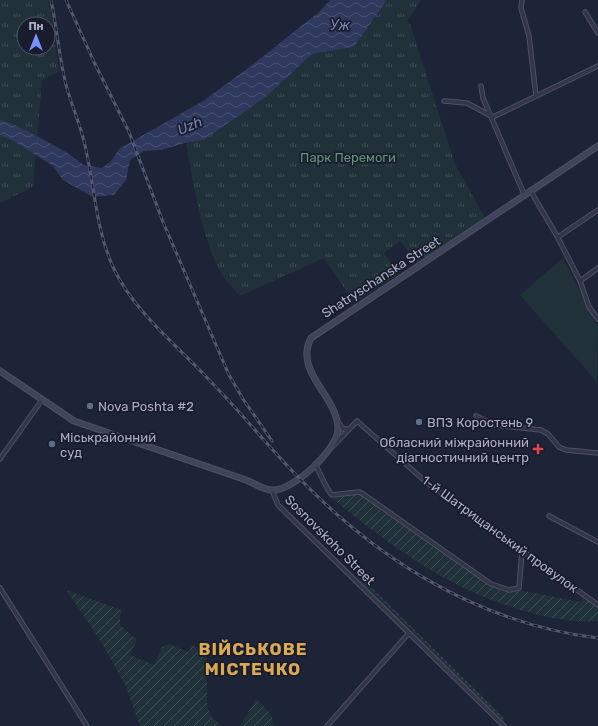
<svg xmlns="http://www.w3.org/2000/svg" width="598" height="726" viewBox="0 0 598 726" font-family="Rubik,sans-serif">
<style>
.grass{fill:url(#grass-dots)}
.park{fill:url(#park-tufts);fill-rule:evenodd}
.garden{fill:url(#garden-furrows)}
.pitch{fill:#203139}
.water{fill:url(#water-waves)}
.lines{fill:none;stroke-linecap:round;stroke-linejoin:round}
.street-casing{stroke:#4c5163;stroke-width:5.5}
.secondary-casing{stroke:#4c5163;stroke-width:7}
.street{stroke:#323648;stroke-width:3.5}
.secondary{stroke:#3f445b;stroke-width:5}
.rail-casing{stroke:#535970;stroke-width:3}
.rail{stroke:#181c2c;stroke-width:1.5;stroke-dasharray:4.5;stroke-linecap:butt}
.service-dot{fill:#5c6f8a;stroke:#181c2c;stroke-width:1.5}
.health-dot{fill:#e0444e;stroke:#181c2c;stroke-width:1.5}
.labels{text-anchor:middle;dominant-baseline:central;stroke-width:3.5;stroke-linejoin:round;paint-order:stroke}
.park-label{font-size:13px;fill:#629779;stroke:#181c2c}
.street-label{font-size:13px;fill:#acb0c5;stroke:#181c2c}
.poi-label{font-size:13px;fill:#acb0c5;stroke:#181c2c;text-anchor:start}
.water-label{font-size:14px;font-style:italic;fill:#7a86b4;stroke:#181c2c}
.district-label{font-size:17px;font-weight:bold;letter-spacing:1px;fill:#d9a953;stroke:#181c2c}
</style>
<defs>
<pattern id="grass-dots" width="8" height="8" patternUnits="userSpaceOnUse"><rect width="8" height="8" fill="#203139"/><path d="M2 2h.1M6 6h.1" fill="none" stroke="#3e4c54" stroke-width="1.8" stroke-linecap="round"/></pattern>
<pattern id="park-tufts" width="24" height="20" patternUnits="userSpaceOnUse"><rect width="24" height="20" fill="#203139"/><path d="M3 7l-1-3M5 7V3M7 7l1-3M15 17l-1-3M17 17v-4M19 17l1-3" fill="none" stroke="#3e4c54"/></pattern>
<pattern id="garden-furrows" width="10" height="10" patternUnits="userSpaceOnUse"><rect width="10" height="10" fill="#203139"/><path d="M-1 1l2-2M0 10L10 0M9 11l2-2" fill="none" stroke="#3e4c54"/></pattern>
<pattern id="water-waves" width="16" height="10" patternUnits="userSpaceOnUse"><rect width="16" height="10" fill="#2f395e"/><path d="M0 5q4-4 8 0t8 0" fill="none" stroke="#4a5374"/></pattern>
</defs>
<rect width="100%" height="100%" fill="#1e2438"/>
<path class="grass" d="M360,576L505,719L503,721L360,581Z"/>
<path class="park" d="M0,0H49L59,72L42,80L33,187L0,203ZM24,24H48V48H24Z
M387,0H421L407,21L410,24L455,164L485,218L417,263L400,241L384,253L399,274L354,303L324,258L240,296C235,290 228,284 224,278C203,245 193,182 186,143L204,140L267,96L312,54L354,47Z"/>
<path class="garden" d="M351,494L363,497L489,585L504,590L523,591L581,602L583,597L598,608V621C576,623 556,619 535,614C456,594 395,550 333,499L342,495Z
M66,590L122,610L120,617V625L137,640L130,655L154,665L162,647L169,644L189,652L192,645L207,651V706L210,715L221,726H140L125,684L100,640Z
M256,699L271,714L274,726H240Z"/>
<path class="pitch" d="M563,258L598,327L597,382L520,295Z"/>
<path class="water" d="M330,0H387L354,47L312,54L267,96L204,140L185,143L161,150L144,151L130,160L126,180L114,195L93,197L63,180L53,166L12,140L0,135V120L15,125L37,136L66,152L84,165L102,168L111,161L119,149L203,101L251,66L319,12Z"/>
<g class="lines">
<defs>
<path id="street" d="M522,0L521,8L529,36L536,96
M585,12L598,33
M481,86L483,98L524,194
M444,101L467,103L493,117L598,66
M530,190L557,236L580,281L589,307L598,319
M558,237L598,210
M580,281L598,268
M476,416L493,425L541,430L548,434L559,447L566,450L598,453
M337,420L343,429H349
M333,446L357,421L426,482L598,605
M0,459L42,400
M315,464C320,472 327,491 332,495L359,492L363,494L491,584L509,590L519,588L522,551
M272,490L278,505L504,726
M549,516L598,542
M0,588L87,726
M327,726L409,633"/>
<path id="secondary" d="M0,371L74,421L246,480C254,483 263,490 272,490C292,492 337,450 338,430C339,397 293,372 311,338L598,146"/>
</defs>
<use href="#street" class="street-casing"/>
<use href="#secondary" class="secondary-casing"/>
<use href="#street" class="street"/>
<use href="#secondary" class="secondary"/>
<defs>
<path id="rail" d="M51,0C57,28 59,57 66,85C72,107 82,128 86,150C95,190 96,231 114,269C135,313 178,346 211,382C242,413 269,448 300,479C380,562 482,624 598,638
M66,0L95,64L129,132L163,222L229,375L243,399L272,441"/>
</defs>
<use href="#rail" class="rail-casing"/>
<use href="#rail" class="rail"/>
</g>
<g class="service-dot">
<circle cx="90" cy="406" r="4"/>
<circle cx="419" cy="422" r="4"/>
<circle cx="52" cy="444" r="4"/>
</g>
<path class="health-dot" d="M536 443h4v4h4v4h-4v4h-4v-4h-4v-4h4z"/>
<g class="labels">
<g class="park-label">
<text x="348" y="157">Парк Перемоги</text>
</g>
<g class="street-label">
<text transform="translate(381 277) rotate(-33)">Shatryschanska Street</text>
<text transform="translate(500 534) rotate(36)">1-й Шатрищанський провулок</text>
<text transform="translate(330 540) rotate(45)">Sosnovskoho Street</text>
</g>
<g class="poi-label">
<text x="98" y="406">Nova Poshta #2</text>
<text x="427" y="422">ВПЗ Коростень 9</text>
<text x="60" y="437">Міськрайонний<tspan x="60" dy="15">суд</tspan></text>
<text x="529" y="442" text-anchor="end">Обласний міжрайонний<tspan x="529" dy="15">діагностичний центр</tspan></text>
</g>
<g class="water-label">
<text x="340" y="25">Уж</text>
<text transform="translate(190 126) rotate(-23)">Uzh</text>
</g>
<g class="district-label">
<text x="253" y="649">ВІЙСЬКОВЕ<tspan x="253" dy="20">МІСТЕЧКО</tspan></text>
</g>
</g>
<g transform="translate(36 36)"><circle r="19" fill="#181c2c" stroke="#535769"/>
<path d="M0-3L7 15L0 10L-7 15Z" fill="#788ffe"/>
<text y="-6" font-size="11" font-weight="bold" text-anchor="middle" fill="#acb0c5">Пн</text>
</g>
</svg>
